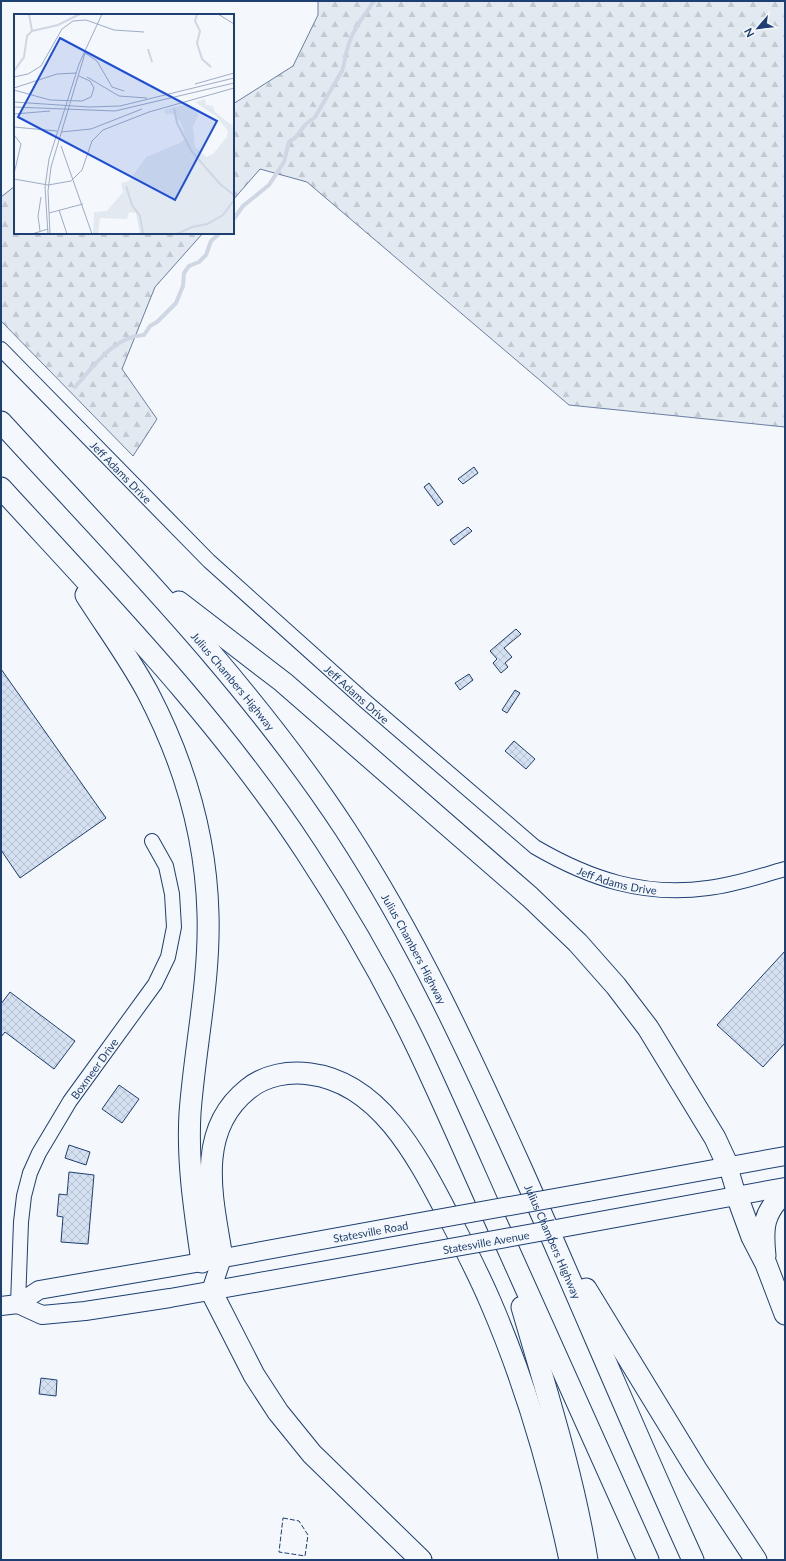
<svg xmlns="http://www.w3.org/2000/svg" width="786" height="1561" viewBox="0 0 786 1561" font-family="Lato,sans-serif">
<style>
.forest{fill:url(#forest-firs);stroke:#687fa3}
.lines{fill:none;stroke-linecap:round;stroke-linejoin:round}
.stream{stroke:#cfd7e4;stroke-width:4}
.building{fill:url(#building-cross-hatch);stroke:#1d3f73}
.minor-casing{stroke:#1d3f73;stroke-width:16}
.major-casing{stroke:#1d3f73;stroke-width:20}
.highway-casing{stroke:#1d3f73;stroke-width:23}
.minor{stroke:#f4f7fb;stroke-width:14}
.major{stroke:#f4f7fb;stroke-width:18}
.highway{stroke:#f4f7fb;stroke-width:21}
.major-bridge-casing{stroke:#1d3f73;stroke-width:20;stroke-linecap:butt}
.major-bridge{stroke:#f4f7fb;stroke-width:18}
.fence{stroke:#1d3f73;stroke-width:1;stroke-dasharray:5 2;stroke-linecap:butt}
.labels{text-anchor:middle;dominant-baseline:central;stroke-width:3;stroke-linejoin:round;paint-order:stroke}
.street-label{font-size:11px;fill:#1d3f73;stroke:#f4f7fb}
.inset-river{fill:none;stroke:#cfd7e4;stroke-width:2}
.inset-road{fill:none;stroke:#9eadc5;stroke-width:1}
.view{fill:#1d4ed8;fill-opacity:0.15;stroke:#1d4ed8;stroke-width:2}
.inset-edge{fill:none;stroke:#1d3f73;stroke-width:2}
</style>
<defs>
<pattern id="forest-firs" width="22" height="20" patternUnits="userSpaceOnUse"><rect width="22" height="20" fill="#e3e9f0"/><path d="M5 1l3.5 6h-7zM16 11l3.5 6h-7z" fill="#c2c9d1"/></pattern>
<pattern id="building-cross-hatch" width="8" height="8" patternUnits="userSpaceOnUse"><rect width="8" height="8" fill="#d5e0f0"/><path d="M0 0l8 8M0 8l8-8" fill="none" stroke="#b6c1d1"/></pattern>
</defs>
<rect width="100%" height="100%" fill="#f4f7fb"/>
<path class="forest" d="M318,1H785V427L569,405L307,182L260,169L233,200V104L293,66L318,15Z
M15,186V233H203L155,287L122,369L157,419L133,456L1,321V197Z"/>
<g class="lines">
<path class="stream" d="M233,220L243,206L269,185L284,162L289,142L296,137L305,125L315,117L342,71C345,63 345,55 348,47C352,30 365,15 374,1
M75,387C93,367 114,336 144,335L150,326L157,322L176,303L183,286L184,273L189,266L199,262L206,255L211,241L220,233"/>
</g>
<path class="building" d="M474,467L478,473L463,484L458,479Z
M429,483L443,502L438,506L424,487Z
M468,527L472,531L454,545L450,540Z
M516,629L521,634L504,648L512,657L505,663L508,667L501,673L493,663L497,659L490,651Z
M1,669L106,818L20,878L1,850Z
M469,674L473,680L460,690L455,683Z
M515,690L520,693L507,713L502,710Z
M514,741L535,759L526,769L505,751Z
M785,951V1043L763,1067L717,1025Z
M10,992L75,1041L54,1069L5,1032L1,1037V1004Z
M119,1085L139,1099L122,1123L102,1109Z
M69,1145L90,1152L86,1165L65,1158Z
M69,1172L94,1175L88,1244L61,1242L63,1217L57,1216L59,1194L67,1195Z
M41,1378L57,1380L56,1396L39,1394Z"/>
<g class="lines">
<defs>
<g id="minor">
<path id="s1" d="M1,349L209,561L365,701L535,847C590,879 644,897 708,888C735,885 760,876 785,869"/>
<path id="s2" d="M18,1304L21,1222L24,1196L30,1173L39,1153L70,1101L155,984L168,957L174,927L172,894L166,866L152,841"/>
</g>
<g id="major">
<path d="M728,1166L737,1196"/>
<path d="M588,1192L785,1156"/>
<path d="M556,1229L785,1187"/>
<path d="M211,1291L222,1258"/>
<path id="s3" d="M18,1304L39,1290L202,1262L409,1224"/>
<path d="M1,1306L18,1304L42,1315L85,1311L170,1298L422,1253"/>
</g>
<g id="highway">
<path id="s4" d="M1,422C121,553 247,680 345,829C416,938 468,1051 522,1170C580,1300 634,1431 693,1560"/>
<path d="M1,488C108,605 219,719 306,852C348,916 386,982 419,1051C444,1104 468,1159 492,1213C544,1328 596,1444 648,1560"/>
<path d="M86,595C107,628 130,659 148,693C184,762 206,836 208,914C210,981 195,1046 190,1113C187,1163 195,1212 202,1262"/>
<path d="M179,602L283,682L530,897L578,943L616,986L648,1028L715,1138L728,1166"/>
<path d="M737,1196L752,1237L766,1264L785,1314"/>
<path d="M765,1256C762,1227 763,1213 785,1192"/>
<path d="M222,1258C213,1200 194,1132 248,1089C265,1075 289,1071 310,1074C382,1083 420,1162 450,1219C464,1246 478,1273 490,1301C526,1384 551,1471 570,1560"/>
<path d="M586,1289L696,1469L756,1560"/>
<path d="M211,1291L254,1375L278,1412L312,1454L421,1560"/>
<path d="M522,1307C546,1390 573,1474 587,1560"/>
</g>
</defs>
<use href="#minor" class="minor-casing"/>
<use href="#major" class="major-casing"/>
<use href="#highway" class="highway-casing"/>
<use href="#minor" class="minor"/>
<use href="#major" class="major"/>
<use href="#highway" class="highway"/>
<defs>
<g id="major-bridge">
<path d="M409,1224L588,1192"/>
<path id="s5" d="M422,1253L556,1229"/>
</g>
</defs>
<use href="#major-bridge" class="major-bridge-casing"/>
<use href="#major-bridge" class="major-bridge"/>
<path class="fence" d="M283,1518L299,1521L308,1535L305,1556L279,1552Z"/>
</g>
<g class="labels">
<g class="street-label">
<text stroke="none"><textPath href="#s1" startOffset="172">Jeff Adams Drive</textPath></text>
<text stroke="none"><textPath href="#s4" startOffset="348">Julius Chambers Highway</textPath></text>
<text stroke="none"><textPath href="#s1" startOffset="496">Jeff Adams Drive</textPath></text>
<text stroke="none"><textPath href="#s1" startOffset="820">Jeff Adams Drive</textPath></text>
<text stroke="none"><textPath href="#s4" startOffset="672">Julius Chambers Highway</textPath></text>
<text stroke="none"><textPath href="#s2" startOffset="255">Boxmeer Drive</textPath></text>
<text stroke="none"><textPath href="#s3" startOffset="362">Statesville Road</textPath></text>
<text stroke="none"><textPath href="#s5" startOffset="65">Statesville Avenue</textPath></text>
<text stroke="none"><textPath href="#s4" startOffset="996">Julius Chambers Highway</textPath></text>
</g>
</g>
<g transform="translate(14 14)">
<rect width="220" height="220" fill="#f4f7fb"/>
<path d="M191,85L192,91L199,92L201,98L220,113V220H126L122,199L115,198L113,205L86,204L84,220H79L80,198L93,197L109,178L107,169L115,167L132,143L168,128L172,124L166,107L159,100H152L150,96L173,90L183,96L184,102L179,112L181,133L192,143L199,140L213,123L214,117L202,102L181,88Z" fill="#e3e9f0"/>
<path class="inset-river" d="M183,0L181,7L186,17L183,29L188,45L197,53M18,17L44,11L66,0M134,35L138,48M0,57L10,43L13,22L18,17L15,0M160,94L163,109L178,138L206,170L220,181M112,172L118,191L126,202L129,220M163,220L178,213L193,210L209,201L220,186"/>
<path class="inset-road" d="M204,0L220,10M71,39L83,47L98,73L110,77M0,63L14,60L27,52L48,15L59,7L72,6L100,16L130,18M73,63L105,82L133,84M181,70L220,59M0,74L43,60L62,59M0,76L36,86L68,87L77,83L80,74L76,67L65,62M0,88L75,93L106,92L220,64M0,93L101,97L220,69M0,100L36,97M0,113L43,117M47,118L77,115L128,95M0,121L7,130L0,160M47,132L78,220M0,165L34,171L57,167L68,156L78,127L89,116L135,98L220,74M45,196L53,220M35,199L69,190M26,217L24,202L27,183M18,220L34,215M34,220L31,173L35,145L65,50L88,0M36,220L34,177L37,153L71,39"/>
<path class="view" d="M46,24L203,107L161,186L4,103Z"/>
<rect width="220" height="220" class="inset-edge"/>
</g>
<rect width="786" height="1561" fill="none" stroke="#1d3f73" stroke-width="4"/>
<g transform="translate(758 28) rotate(242)" stroke="#f4f7fb" stroke-width="3" paint-order="stroke">
<path d="M0-3L7 15L0 10L-7 15Z" fill="#1d3f73"/>
<text y="-6" font-size="11" font-weight="bold" text-anchor="middle" fill="#1d3f73">N</text>
</g>
</svg>
